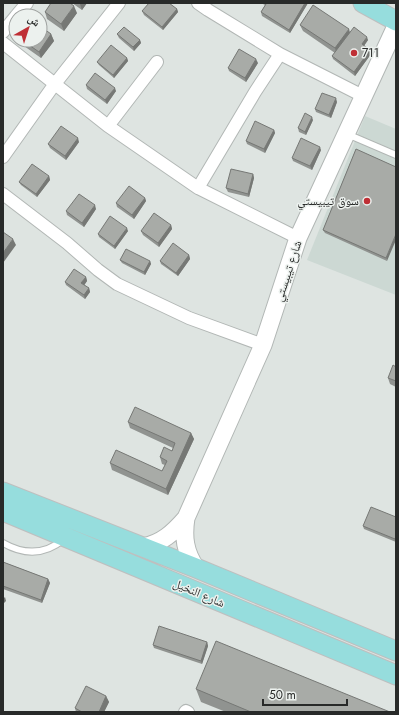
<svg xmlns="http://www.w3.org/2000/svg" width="399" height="715" viewBox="0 0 399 715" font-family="Jost,'Noto Naskh Arabic',sans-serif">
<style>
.built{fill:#ccd8d3}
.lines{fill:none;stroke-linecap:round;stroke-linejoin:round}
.lane-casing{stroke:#b2b7b5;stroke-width:8}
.street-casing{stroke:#b2b7b5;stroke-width:14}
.secondary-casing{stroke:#b2b7b5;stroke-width:19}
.primary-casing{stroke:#bebfbf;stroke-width:21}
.lane{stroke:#fff;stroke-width:6}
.street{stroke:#fff;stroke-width:12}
.secondary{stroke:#fff;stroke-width:17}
.primary{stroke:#96dddd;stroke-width:19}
.wall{fill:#909390}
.shaded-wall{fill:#767875}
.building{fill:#a8aba7;stroke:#767875}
.poi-dot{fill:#bf2f35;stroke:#ecf1ee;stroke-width:1.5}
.labels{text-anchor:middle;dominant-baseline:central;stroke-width:3;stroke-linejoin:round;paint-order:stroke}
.poi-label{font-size:12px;fill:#282a29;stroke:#ecf1ee;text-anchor:start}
.street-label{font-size:12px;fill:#282a29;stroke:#ecf1ee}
</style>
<rect width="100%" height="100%" fill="#dee4e1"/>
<path class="built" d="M365,116L396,129V295L307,260Z"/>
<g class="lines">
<defs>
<path id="lane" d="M347,134L396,155
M3,543C24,555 45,555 64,539"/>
<path id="street" d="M198,3L208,10L280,54L363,96
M16,16L27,3
M3,32L16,16
M3,43L108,126L198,188L298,238
M108,126L157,62
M3,157L54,85L119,3
M198,188L255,92L280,54
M3,194L67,243L98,270L117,284L189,318L263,345
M185,712L186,711L188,712"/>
<path id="secondary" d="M186,518C183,537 185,552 196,568
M143,547C162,543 173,533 186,518L263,345L298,238L396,26"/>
<path id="primary" d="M363,3L396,21
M3,492L196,568L396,651
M3,511L396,675"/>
</defs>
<use href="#lane" class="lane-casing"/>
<use href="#street" class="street-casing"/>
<use href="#secondary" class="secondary-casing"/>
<use href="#primary" class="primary-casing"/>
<use href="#lane" class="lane"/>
<use href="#street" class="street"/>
<use href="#secondary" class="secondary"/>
<use href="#primary" class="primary"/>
</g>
<path class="wall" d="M72,3H87L82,10Z
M261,3H308L290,33L262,16L261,12L265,5Z
M177,9L178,12L163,30L144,15L142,11Z
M45,12L77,13L64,31L47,19Z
M300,25L350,32L368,40L364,46L371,54L355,76L333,59L332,56L335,53L303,31Z
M51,34L54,41L41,58L24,46L22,40Z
M117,34L140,40L141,43L134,51L119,38Z
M127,58L128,61L114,78L99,65L97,62Z
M258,63L246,82L229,71L228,68Z
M86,85L116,91L107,104L87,89Z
M337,102L331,118L316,112L315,109Z
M313,120L306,135L299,132L298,128Z
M274,130L275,133L265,153L247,144L246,141Z
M79,142L66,160L50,148L48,144Z
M356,149L387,261L325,233L323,230Z
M321,150L312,170L293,161L292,158Z
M253,174L254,178L249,197L228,192L226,188Z
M49,176L50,180L37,197L21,185L19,182Z
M145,198L146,201L134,219L117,207L116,203Z
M96,209L84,227L67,215L66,211Z
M171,225L172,229L159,247L143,235L141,231Z
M128,231L115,249L99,237L98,234Z
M189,255L190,259L178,276L161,264L160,261Z
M120,260L150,261L151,264L145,275L122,263Z
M86,277L87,281L84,285L89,288L90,292L85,299L66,285L65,282Z
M396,367V387L390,384L388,378Z
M128,422L191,433L194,439L168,495L112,470L110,463L162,471L165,465L162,464L160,457L172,451L173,448L130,428Z
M396,517V542L364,529L363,526Z
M3,562L48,579L50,583L42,603L3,589Z
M207,642L208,646L202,664L154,648L153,645Z
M196,689L390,712H226L201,702Z
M106,696L109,702L104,712H76L75,708Z"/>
<path class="shaded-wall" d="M80,3H87L82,10L80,4Z
M305,3H308L290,33L289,30Z
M74,6L77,13L64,31L61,24Z
M177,9L178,12L163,30L162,27Z
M349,29L351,36L337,55L335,48Z
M51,34L54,41L41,58L39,52Z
M367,37L368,40L363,47L362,44Z
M140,40L141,43L134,51L133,47Z
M370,50L371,54L355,76L354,72Z
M127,58L128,61L114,78L113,75Z
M256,59L258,63L246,82L245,78Z
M115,88L116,91L107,104L105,100Z
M336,98L337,102L331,118L329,115Z
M312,117L313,120L306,135L305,132Z
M274,130L275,133L265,153L264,149Z
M78,138L79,142L66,160L65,156Z
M320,147L321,150L312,170L310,166Z
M253,174L254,178L249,197L248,194Z
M49,176L50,180L37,197L36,194Z
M145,198L146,201L134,219L132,215Z
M95,205L96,209L84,227L82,223Z
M171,225L172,229L159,247L158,243Z
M127,228L128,231L115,249L114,246Z
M396,234V240L387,261L386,258Z
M13,239L16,245L3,263V253Z
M189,255L190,259L178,276L176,273Z
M150,261L151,264L145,275L144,272Z
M86,277L87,281L83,287L81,283Z
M89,288L90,292L85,299L84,295Z
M191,433L194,439L168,495L166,489Z
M48,579L50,583L42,603L41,600Z
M5,597L6,601L3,604V599Z
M207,642L208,646L202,664L201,661Z
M106,696L109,702L104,712H99Z"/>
<path class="building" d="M51,3H70L74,6L61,24L45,12Z
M149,3H169L177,9L162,27L142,11Z
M265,3H305L289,30L261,12L266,4Z
M313,5L349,29L335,48L300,25Z
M40,26L51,34L39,52L22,40H40Z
M124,27L140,40L133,47L117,34Z
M354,27L367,37L362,44L370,50L354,72L332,56Z
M111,45L127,58L113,75L97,62Z
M239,49L256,59L245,78L228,68Z
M95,73L115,88L105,100L86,85Z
M322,93L336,98L329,115L315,109Z
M305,113L312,117L305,132L298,128Z
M255,121L274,130L264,149L246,141Z
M61,126L78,138L65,156L48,144Z
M301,138L320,147L310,166L292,158Z
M356,149L396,167V234L386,258L323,230Z
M32,164L49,176L36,194L19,182Z
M231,169L253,174L248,194L226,188Z
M129,186L145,198L132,215L116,203Z
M79,194L95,205L82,223L66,211Z
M154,213L171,225L158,243L141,231Z
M110,216L127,228L114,246L98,234Z
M3,232L13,239L3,253Z
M173,243L189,255L176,273L160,261Z
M126,249L150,261L144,272L120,260Z
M74,269L86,277L81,283L89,288L84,295L65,282Z
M393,365L396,367V381L388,378Z
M135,407L191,433L166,489L110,463L116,450L162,471L167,461L160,457L164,447L172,451L175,443L128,422Z
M371,507L396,517V536L395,539L363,526Z
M3,562L48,579L41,600L3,586Z
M159,626L207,642L201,661L153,645Z
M216,641L390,712H251L196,689Z
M86,686L106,696L99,712H82L75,708Z"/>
<g class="poi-dot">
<circle cx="354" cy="53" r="4"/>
<circle cx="367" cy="201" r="4"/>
</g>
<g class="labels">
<g class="poi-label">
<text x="362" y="53">711</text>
<text x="359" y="201" text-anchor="end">سوق تيبيستي</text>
</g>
<g class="street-label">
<text transform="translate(288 271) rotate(-72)">شارع تيبيستي</text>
<text transform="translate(199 593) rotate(23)">شارع النخيل</text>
</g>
</g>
<rect width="399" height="715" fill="none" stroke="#282a29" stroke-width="8"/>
<g transform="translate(28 28) rotate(39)"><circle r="19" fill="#ecf1ee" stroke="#9ea19f"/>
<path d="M0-3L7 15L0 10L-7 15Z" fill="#bf2f35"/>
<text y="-6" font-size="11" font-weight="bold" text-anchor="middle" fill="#282a29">ش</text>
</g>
<path d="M263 699v6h84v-6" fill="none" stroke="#282a29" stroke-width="2"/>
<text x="269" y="699" font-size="12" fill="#282a29" stroke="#ecf1ee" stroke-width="3" paint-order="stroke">50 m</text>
</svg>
